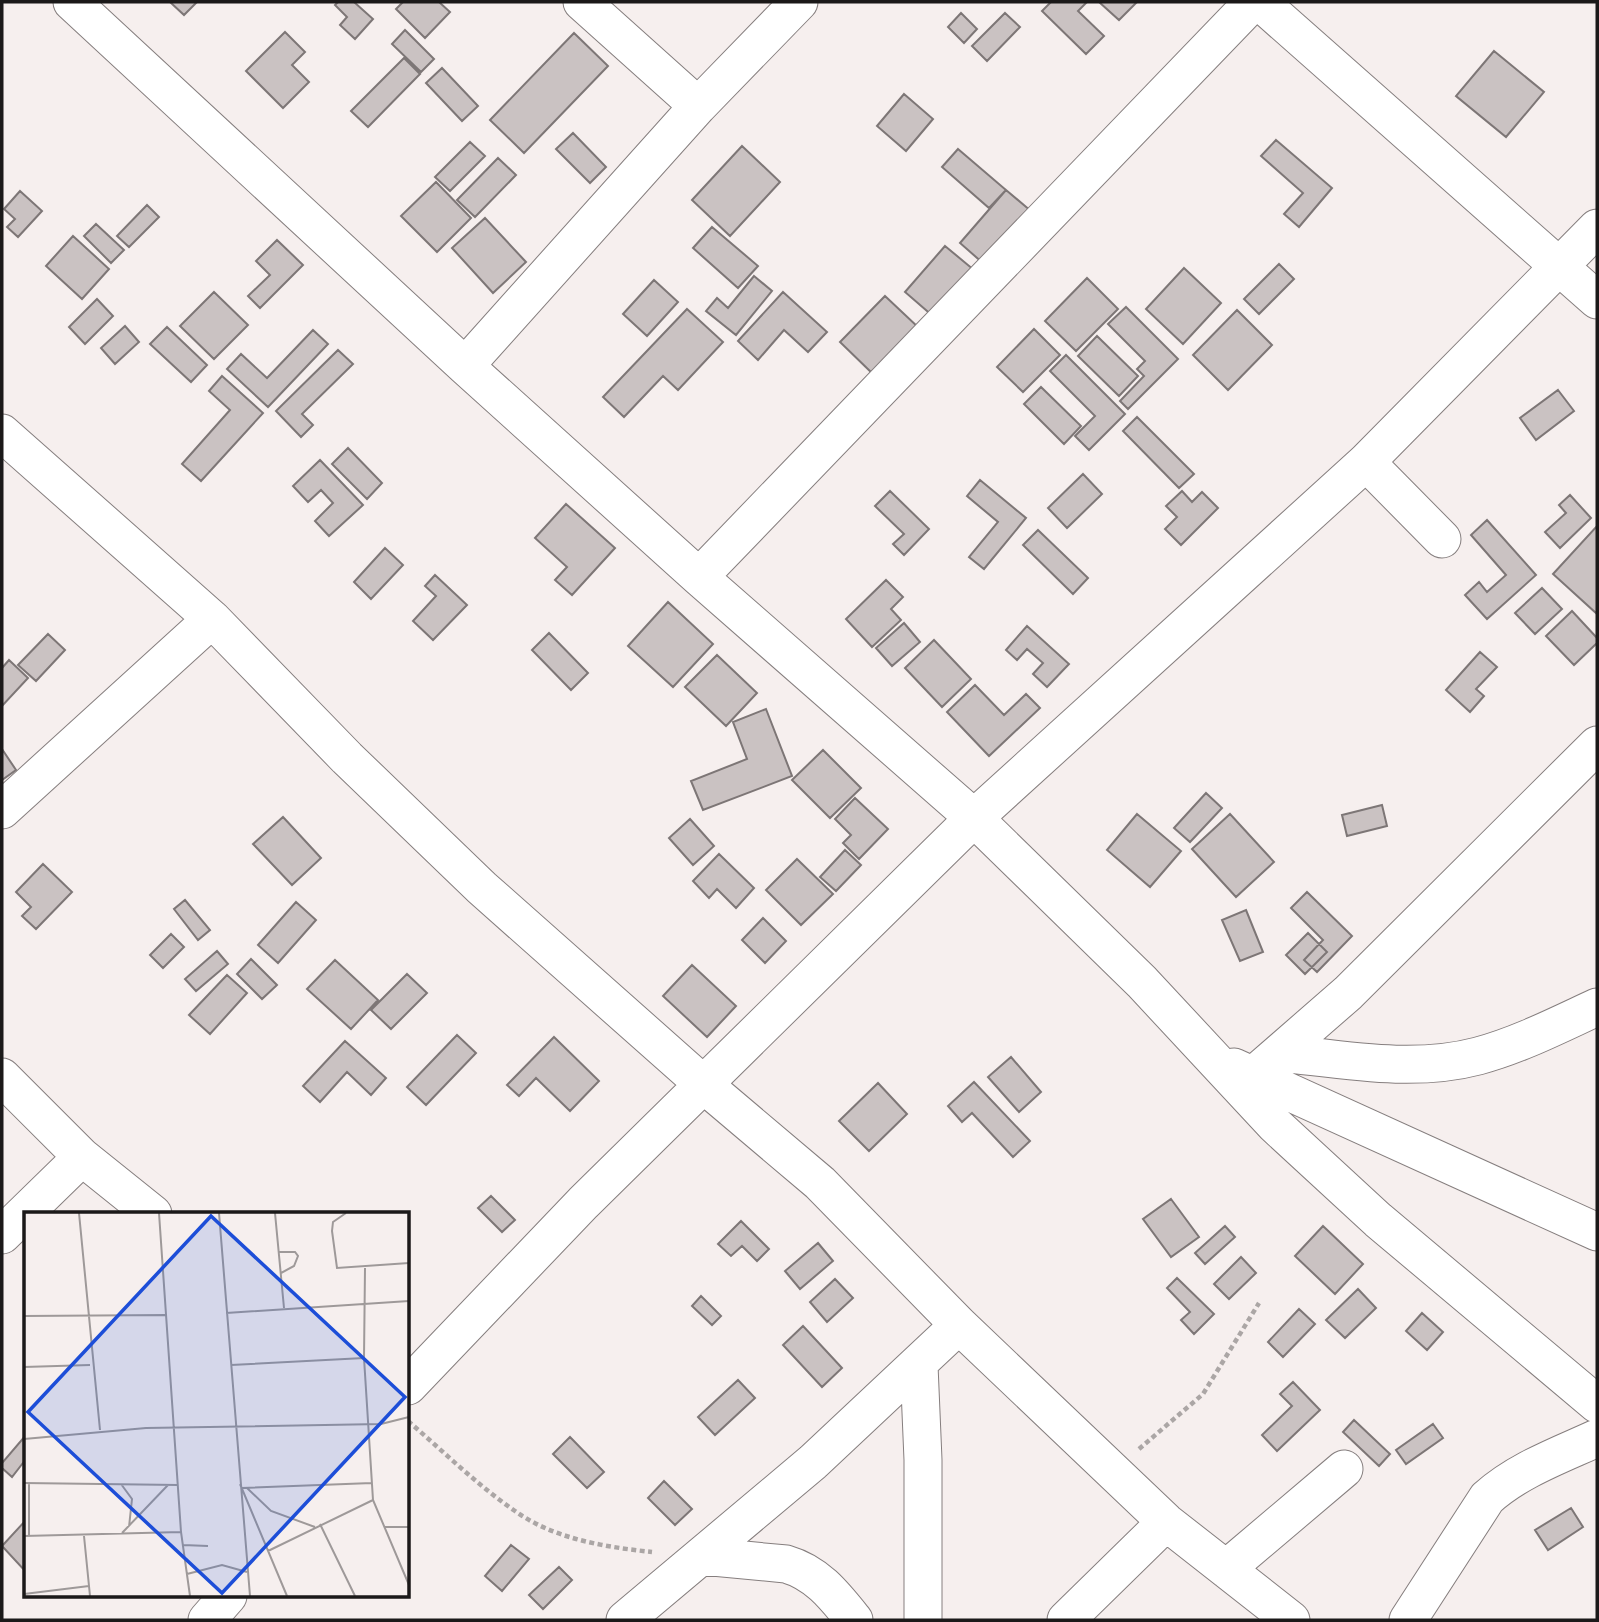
<svg xmlns="http://www.w3.org/2000/svg" width="1599" height="1622" viewBox="0 0 1599 1622" font-family="'Titillium Web',sans-serif">
<style>
.building{fill:#cac2c2;stroke:#7d7676;stroke-width:2}
.lines{fill:none;stroke-linecap:round;stroke-linejoin:round}
.minor-casing{stroke:#857e7e;stroke-width:39}
.path{stroke:#aba6a5;stroke-width:4.5;stroke-dasharray:5 3.5;stroke-linecap:butt}
.minor{stroke:#fff;stroke-width:37}
.inset-road{fill:none;stroke:#9e9999;stroke-width:2}
.view{fill:#1d4ed8;fill-opacity:0.15;stroke:#1d4ed8;stroke-width:3.5}
.inset-edge{fill:none;stroke:#1b1919;stroke-width:3.5}
</style>
<rect width="100%" height="100%" fill="#f6efee"/>
<path class="building" d="M170,2H197L184,15Z
M338,2H354L373,19L355,39L340,25L347,17L335,5Z
M403,2H439L450,12L425,38L396,9Z
M1051,2H1087L1078,11L1104,36L1086,54L1042,11Z
M1099,2H1137L1119,20Z
M961,13L977,29L964,43L948,27Z
M1005,13L1020,27L987,61L972,46Z
M405,30L434,59L421,72L392,44Z
M285,32L305,52L292,65L309,82L283,108L246,71Z
M574,33L608,66L524,153L490,120Z
M1494,51L1544,92L1506,137L1456,96Z
M404,58L420,74L368,127L351,111Z
M442,68L478,106L462,121L426,83Z
M904,94L933,119L906,151L877,126Z
M573,133L606,167L590,183L556,149Z
M1276,140L1332,188L1299,227L1284,214L1303,193L1261,156Z
M470,142L485,156L450,191L435,177Z
M742,146L780,182L730,236L692,200Z
M958,149L1006,190L989,208L942,167Z
M498,158L516,175L475,217L457,200Z
M436,182L471,218L437,252L401,216Z
M1006,190L1031,211L984,264L960,243Z
M20,191L42,211L18,237L7,227L15,219L4,209Z
M147,205L159,217L129,247L117,236Z
M485,218L526,262L493,293L452,248Z
M96,224L124,250L111,263L84,236Z
M712,227L758,266L738,288L693,248Z
M73,236L109,269L82,299L46,266Z
M277,240L303,265L260,308L248,296L270,275L256,261Z
M945,246L974,270L934,317L905,292Z
M1279,264L1294,279L1259,314L1244,299Z
M1184,268L1221,303L1183,344L1146,309Z
M754,276L772,291L736,335L706,311L717,298L728,308Z
M1087,278L1118,309L1076,351L1045,321Z
M654,280L678,302L647,336L623,314Z
M214,292L248,325L214,359L180,326Z
M783,292L827,332L808,352L784,330L758,360L738,341Z
M885,296L919,328L874,375L840,342Z
M97,299L113,316L85,344L69,327Z
M1126,307L1178,359L1128,409L1120,401L1144,376L1137,369L1145,361L1108,324Z
M687,309L723,342L678,390L663,376L624,417L603,397Z
M1237,310L1272,345L1228,390L1193,355Z
M125,326L139,342L115,364L101,348Z
M167,327L207,365L191,382L150,344Z
M1034,329L1060,355L1023,392L997,367Z
M313,330L328,344L268,407L227,369L241,354L267,378Z
M1097,336L1138,376L1119,396L1078,356Z
M338,350L353,364L302,414L313,425L301,437L276,411Z
M1066,355L1125,414L1089,450L1075,436L1095,416L1050,371Z
M222,376L263,413L201,481L182,464L230,410L209,391Z
M1041,387L1081,426L1064,444L1024,404Z
M1558,390L1574,411L1536,440L1520,418Z
M1137,417L1194,474L1179,488L1123,431Z
M348,448L382,483L367,499L332,464Z
M320,460L363,505L329,536L315,521L333,503L321,490L308,502L293,486Z
M1083,474L1102,494L1067,528L1048,508Z
M980,480L1026,518L984,569L969,557L998,522L967,496Z
M890,491L929,529L904,555L893,544L904,534L875,506Z
M1182,491L1192,502L1202,492L1218,508L1181,545L1165,529L1177,517L1166,506Z
M1570,495L1591,518L1560,548L1545,532L1566,513L1559,505Z
M566,504L615,548L572,595L555,580L567,567L535,538Z
M1487,520L1536,575L1487,619L1465,595L1479,582L1487,592L1506,575L1471,535Z
M1597,526V611L1596,613L1553,574Z
M1038,530L1088,578L1073,594L1023,545Z
M385,548L403,565L371,599L354,582Z
M435,575L467,605L433,640L413,621L436,596L425,586Z
M886,580L903,597L891,609L901,620L872,647L846,619Z
M1542,588L1562,609L1535,634L1515,613Z
M668,602L713,644L673,687L628,646Z
M1572,611L1597,638V643L1574,665L1546,636Z
M904,623L920,642L892,666L876,648Z
M1027,626L1069,664L1047,687L1033,674L1043,663L1027,649L1017,660L1006,650Z
M549,633L588,673L571,690L532,650Z
M48,634L65,650L36,681L18,665Z
M934,640L971,679L942,707L905,668Z
M1480,652L1497,667L1476,689L1484,696L1470,712L1446,690Z
M717,655L757,693L726,726L685,687Z
M9,660L28,678L2,706V668Z
M975,685L1004,715L1026,694L1040,708L989,756L947,712Z
M766,709L792,776L703,810L691,781L747,759L733,722Z
M2,749L16,770L2,780Z
M823,750L861,788L830,818L792,780Z
M1206,793L1222,808L1190,842L1174,828Z
M855,798L888,829L859,859L843,843L851,835L835,819Z
M1382,805L1387,826L1347,836L1342,815Z
M1137,814L1181,851L1150,887L1107,850Z
M1230,814L1274,862L1236,897L1192,849Z
M283,817L321,858L292,885L253,844Z
M690,819L714,846L693,865L669,838Z
M845,850L861,865L836,891L820,877Z
M719,854L754,888L736,908L717,889L709,898L693,881Z
M797,859L833,894L801,925L766,890Z
M43,864L72,892L36,929L22,916L31,907L16,892Z
M1307,892L1352,936L1317,972L1304,960L1323,940L1291,908Z
M185,900L210,930L198,940L174,909Z
M296,902L316,920L278,963L258,945Z
M1246,910L1263,952L1240,961L1222,920Z
M763,918L786,941L765,963L742,940Z
M1308,933L1327,952L1305,974L1286,955Z
M171,934L184,947L163,968L150,955Z
M217,951L228,964L196,991L185,979Z
M251,959L277,985L262,999L237,974Z
M335,960L378,1000L351,1029L307,989Z
M692,965L736,1006L707,1037L663,996Z
M407,974L427,993L391,1029L371,1010Z
M227,975L247,993L210,1034L189,1015Z
M457,1035L476,1053L426,1105L407,1087Z
M554,1037L599,1081L570,1111L536,1078L519,1096L507,1085Z
M345,1041L386,1078L371,1095L347,1072L320,1102L303,1086Z
M1011,1057L1041,1092L1019,1112L988,1077Z
M974,1082L1030,1141L1013,1157L972,1113L962,1122L948,1106Z
M878,1083L907,1114L869,1151L839,1121Z
M491,1196L515,1220L502,1232L478,1208Z
M1171,1199L1199,1237L1171,1257L1143,1219Z
M741,1221L769,1249L757,1261L742,1246L731,1256L718,1244Z
M1225,1226L1235,1237L1205,1264L1195,1253Z
M1323,1226L1363,1264L1335,1294L1295,1256Z
M818,1243L833,1261L800,1289L785,1271Z
M1241,1257L1256,1273L1229,1299L1214,1284Z
M1177,1278L1214,1314L1194,1334L1181,1320L1190,1312L1167,1288Z
M835,1279L853,1298L827,1322L810,1302Z
M1358,1289L1376,1308L1345,1338L1326,1320Z
M701,1296L721,1316L712,1325L692,1306Z
M1299,1309L1315,1324L1283,1357L1268,1342Z
M1422,1313L1443,1332L1427,1350L1406,1331Z
M803,1326L842,1368L822,1387L783,1345Z
M738,1380L755,1398L715,1435L698,1417Z
M1293,1382L1320,1410L1277,1451L1262,1435L1292,1406L1280,1394Z
M1354,1420L1390,1454L1379,1466L1343,1432Z
M1433,1424L1443,1438L1406,1464L1396,1450Z
M26,1435V1459L12,1477L2,1468V1463Z
M570,1437L604,1472L587,1488L553,1454Z
M664,1481L692,1509L675,1525L648,1498Z
M1571,1508L1583,1527L1548,1550L1535,1530Z
M26,1520V1572L2,1546Z
M511,1545L529,1559L502,1591L485,1576Z
M559,1567L572,1580L543,1609L529,1595Z"/>
<g class="lines">
<defs>
<path id="minor" d="M72,2L465,366L699,577L974,818L1142,982L1275,1125L1378,1220L1597,1404
M582,2L698,106
M1260,2L1597,300
M465,366L698,106L799,2
M2,433L212,619L347,758L482,888L703,1084L820,1183L959,1325L1166,1522L1291,1620
M1366,462L1442,539
M699,577L1253,2
M2,810L212,619
M1281,1053C1346,1060 1414,1073 1478,1056C1519,1045 1558,1025 1597,1007
M1234,1067L1597,1232
M1255,1074L1348,993L1597,745
M2,1077L82,1157L153,1214
M2,1235L82,1157
M919,1365L923,1460V1620
M408,1386L583,1203L974,818L1366,462L1597,228
M702,1556L786,1564C817,1573 834,1595 854,1620
M1226,1569L1344,1469
M207,1620L228,1596
M625,1620L813,1462L959,1325
M1066,1620L1166,1522
M1408,1620L1487,1498C1518,1470 1560,1455 1597,1438"/>
</defs>
<use href="#minor" class="minor-casing"/>
<path class="path" d="M408,1421C443,1451 477,1485 515,1511C554,1539 605,1547 652,1552
M1139,1449L1203,1394L1259,1303"/>
<use href="#minor" class="minor"/>
</g>
<g transform="translate(24 1212)">
<rect width="385" height="385" fill="#f6efee"/>
<path class="inset-road" d="M55,1L76,218M135,1L157,320L166,384M195,1L226,384M251,1L260,96M322,1L309,10L308,19L313,56L385,51M255,40H271L274,44L270,54L257,61M341,56L340,146L349,288L385,373M202,101L385,89M0,104L143,103M207,153L340,146M0,155L66,153M0,227L122,216L357,212L385,205M0,271L154,273M5,271V324M97,272L108,287L105,315M216,272L263,384M218,276L348,271M223,276L247,299L291,315M296,312L331,384M361,315H385M98,321L144,273M0,324L157,320M60,324L66,384M159,333L184,334M244,339L349,288M163,362L198,353L223,360M0,382L65,374"/>
<path class="view" d="M187,4L381,185L198,381L4,200Z"/>
<rect width="385" height="385" class="inset-edge"/>
</g>
<rect width="1599" height="1622" fill="none" stroke="#1b1919" stroke-width="7"/>
</svg>
